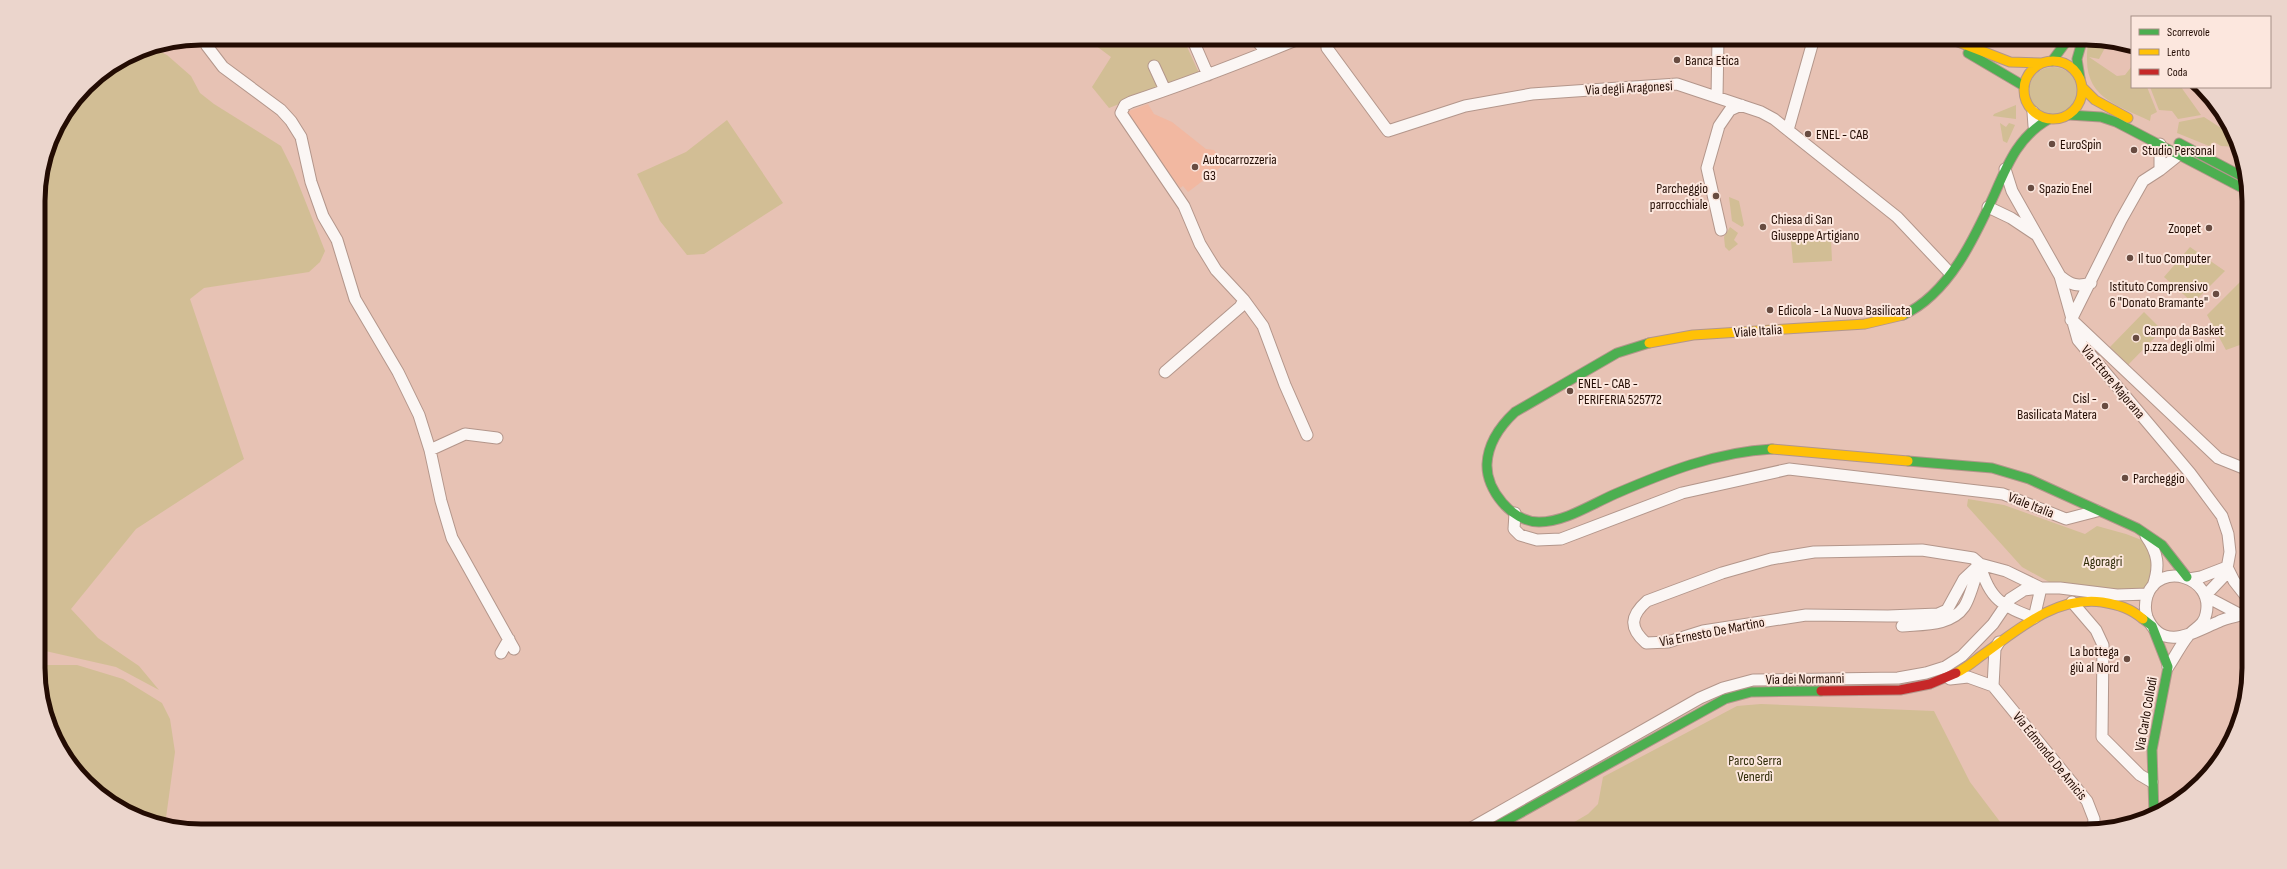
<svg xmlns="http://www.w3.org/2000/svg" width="2287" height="869" viewBox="0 0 2287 869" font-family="'Sofia Sans Condensed',sans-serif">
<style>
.built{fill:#f2b8a1}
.green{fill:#d2be95}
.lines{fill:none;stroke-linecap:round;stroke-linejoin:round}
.street-casing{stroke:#b3968b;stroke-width:13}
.fast-casing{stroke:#b3968b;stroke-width:11}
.slow-casing{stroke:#b3968b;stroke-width:11}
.jam-casing{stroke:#b3968b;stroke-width:11}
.street{stroke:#fbf6f4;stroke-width:11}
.fast{stroke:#4caf50;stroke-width:9}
.slow{stroke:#ffc107;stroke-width:9}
.jam{stroke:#c62828;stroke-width:9}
.poi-dot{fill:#684c41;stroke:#fce7de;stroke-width:1.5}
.labels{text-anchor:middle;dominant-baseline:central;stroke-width:4;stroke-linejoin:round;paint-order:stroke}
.poi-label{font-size:14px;fill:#230c03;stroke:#fce7de;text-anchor:start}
.street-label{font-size:14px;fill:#230c03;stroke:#fce7de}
.park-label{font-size:14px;fill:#2f2b08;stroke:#fce7de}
.rim{fill:none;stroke:#230c03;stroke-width:5}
</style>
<rect width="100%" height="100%" fill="#e7c2b4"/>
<path class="built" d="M1148,104L1154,114L1172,122L1206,149L1214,150L1225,164L1188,192L1183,186L1180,188L1126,112Z"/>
<path class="green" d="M1100,38H1183L1199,73L1109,108L1092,87L1111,57L1095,45Z
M2090,39L2108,42L2099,59L2089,57L2117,76L2125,75L2132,66V87H2147L2157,112L2151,115L2150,121C2120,106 2087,99 2087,60C2087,53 2087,45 2090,39Z
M149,48L155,49L167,55L191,76L200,93L214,104L281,146L293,170L325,251L320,262L309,272L204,288L190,299L244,459L136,529L71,609L98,638L139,666L159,690L116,667L41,650L38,190L55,129L93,79L139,50Z
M2029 91a24 24 0 1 1 48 0a24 24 0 1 1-48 0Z
M2150,87H2181L2201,115L2178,119L2172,111L2159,110Z
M2016,105V119L1993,116L1994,114Z
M2204,117L2221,128L2225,125L2235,137L2238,147L2221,146L2214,142L2209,146L2177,133L2179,122Z
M727,120L783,203L704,254L687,255L660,221L637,174L686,152Z
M2000,123L2006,127L2009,123L2015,125L2007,143L2003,141Z
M1729,197L1739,201L1744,225L1742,227L1732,221Z
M1730,227L1738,233L1734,240L1738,244L1729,251L1725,247L1724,237Z
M1831,239L1832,261L1793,263L1791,241Z
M2190,247L2225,271L2193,303L2164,277Z
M2243,279L2248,283V342L2226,350L2207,315Z
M2144,312L2162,330L2128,365L2110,347Z
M1968,499L2004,505L2085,534L2097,526L2126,534L2152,544L2158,558L2148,594L2060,588L2022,567L1967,506Z
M41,665H77L123,679L162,703L170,719L175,752L165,825C109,816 65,771 48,719C45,713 42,705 41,699C40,688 41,676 41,665Z
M1761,704L1934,711L1970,782L2007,831H1559L1588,814L1598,804L1603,777L1737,706Z"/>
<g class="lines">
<defs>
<path id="street" d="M203,38L207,46L223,67L281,110L291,121L301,137L311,182L323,216L337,240L355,299L398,372L419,415L430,450L441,501L452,538L514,649
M1192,38L1208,75
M1255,38L1265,51
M1301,38C1245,61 1188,83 1131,102L1125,105L1121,113L1184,206L1200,244L1216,270L1244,300L1263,326L1285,385L1307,435
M1327,38V48L1388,131L1465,106L1532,94L1677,84L1761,112L1774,119L1897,217L1949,272
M1154,66L1165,90
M1717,97L1718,38
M2033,112L2034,126
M1788,130L1814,38
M2160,144V170L2180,154
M2005,169L2012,191L2060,276L2078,340L2190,473L2222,516L2228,534L2230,552L2226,574L2205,596L2241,615L2249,616
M1988,207L2011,218L2035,234
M1721,230L1707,168L1719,126L1730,110L1741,105
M2060,276C2071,285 2077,287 2091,283
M2071,320L2121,220L2143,181L2160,170
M2072,320L2218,458L2248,470
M1165,372L1240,307L1244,300
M430,450L465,434L497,438
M1515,513L1514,529L1520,535L1537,540L1561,539L1682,493L1789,469L2003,494L2066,519L2097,511
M2146,536C2158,553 2160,566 2153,586
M1980,564L1964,579L1947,610L1938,614L1888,616L1806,615L1703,631L1668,642L1646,643C1629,628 1630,616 1647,601L1722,573L1771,559L1814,552L1922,550L1973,558L1980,564L2006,571L2041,588
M1980,564C1989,600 2003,606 2034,618L2041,588
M2227,567L2234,581L2249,600
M2189,579L2201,577L2227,567
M2072,602L2096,630L2103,645L2102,737L2140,775L2152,782
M1902,626C1923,624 1951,626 1964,607C1970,599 1975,577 1979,567
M501,653L509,639
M2168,667C2175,657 2180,646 2188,636C2194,628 2204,626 2206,614C2215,577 2159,560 2147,596C2145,603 2145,611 2147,617C2162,653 2194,632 2218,622C2225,618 2233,617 2241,615
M1950,679L1968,677L1993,686L1995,649L1999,642
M1993,686L2087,801L2094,819L2093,831
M1466,831L1700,698L1723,688L1753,680L1898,678L1926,673L1945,667L1962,656L1993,624L2010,599L2024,590L2041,588H2060L2117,595L2148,594"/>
<path id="fast" d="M1968,53L2024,86
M2052,61L2069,38
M2080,78L2077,59L2083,38
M2069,115L2101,117L2116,122L2248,191
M2179,143L2247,179
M1903,315C1949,294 1975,237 1995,193C2008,163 2019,136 2049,119
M1649,343L1617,353L1515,412C1500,426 1488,443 1487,464C1486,490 1512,522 1539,522C1565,522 1592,504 1615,494C1666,472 1716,452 1772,449
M1908,461L1992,468L2029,479L2137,528L2162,545L2187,577
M2143,619L2152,626L2168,667L2152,750L2154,814
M1488,831L1725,699L1751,692L1821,691"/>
<path id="slow" d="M1948,38L2010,62L2042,63
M2024 90a29 29 0 1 1 58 0a29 29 0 1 1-58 0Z
M2083,88L2095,100L2128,118
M1649,343L1693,335L1865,324L1903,315
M1772,449L1908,461
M1956,673C1965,669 1973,662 1981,656C2018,630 2054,596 2102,602C2119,605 2130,608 2143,619"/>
<path id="jam" d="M1821,691L1900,690L1930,684L1956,673"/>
</defs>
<use href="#street" class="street-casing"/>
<use href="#fast" class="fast-casing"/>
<use href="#slow" class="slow-casing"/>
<use href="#jam" class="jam-casing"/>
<use href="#street" class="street"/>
<use href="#fast" class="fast"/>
<use href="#slow" class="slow"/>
<use href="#jam" class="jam"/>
</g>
<g class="poi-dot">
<circle cx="1677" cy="60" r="4"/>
<circle cx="1808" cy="134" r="4"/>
<circle cx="2052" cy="144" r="4"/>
<circle cx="2134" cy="150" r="4"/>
<circle cx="1195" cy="167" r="4"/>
<circle cx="2031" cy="188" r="4"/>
<circle cx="1716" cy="196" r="4"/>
<circle cx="1763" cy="227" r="4"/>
<circle cx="2209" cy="228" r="4"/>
<circle cx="2130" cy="258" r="4"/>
<circle cx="2216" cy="294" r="4"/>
<circle cx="1770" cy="310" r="4"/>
<circle cx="2136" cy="338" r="4"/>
<circle cx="1570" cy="391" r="4"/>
<circle cx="2105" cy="406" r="4"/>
<circle cx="2125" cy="478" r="4"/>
<circle cx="2127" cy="659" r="4"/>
</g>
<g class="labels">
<g class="poi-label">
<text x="1685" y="60">Banca Etica</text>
<text x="1816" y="134">ENEL - CAB</text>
<text x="2060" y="144">EuroSpin</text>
<text x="2142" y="150">Studio Personal</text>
<text x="1203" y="159">Autocarrozzeria<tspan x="1203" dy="16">G3</tspan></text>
<text x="1708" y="188" text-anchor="end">Parcheggio<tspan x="1708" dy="16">parrocchiale</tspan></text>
<text x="2039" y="188">Spazio Enel</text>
<text x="1771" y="219">Chiesa di San<tspan x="1771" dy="16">Giuseppe Artigiano</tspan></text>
<text x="2201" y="228" text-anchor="end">Zoopet</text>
<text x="2138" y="258">Il tuo Computer</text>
<text x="2208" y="286" text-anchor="end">Istituto Comprensivo<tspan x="2208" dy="16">6 "Donato Bramante"</tspan></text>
<text x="1778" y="310">Edicola - La Nuova Basilicata</text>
<text x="2144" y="330">Campo da Basket<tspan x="2144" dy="16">p.zza degli olmi</tspan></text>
<text x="1578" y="383">ENEL - CAB -<tspan x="1578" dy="16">PERIFERIA 525772</tspan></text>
<text x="2097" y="398" text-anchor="end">Cisl -<tspan x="2097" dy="16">Basilicata Matera</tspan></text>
<text x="2133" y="478">Parcheggio</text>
<text x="2119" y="651" text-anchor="end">La bottega<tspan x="2119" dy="16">giù al Nord</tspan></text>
</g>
<g class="street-label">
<text transform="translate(1629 88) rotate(-3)">Via degli Aragonesi</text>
<text transform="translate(1758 331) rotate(-4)">Viale Italia</text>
<text transform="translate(2113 382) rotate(50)">Via Ettore Majorana</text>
<text transform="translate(2031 505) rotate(21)">Viale Italia</text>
<text transform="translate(1712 632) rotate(-11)">Via Ernesto De Martino</text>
<text transform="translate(1805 679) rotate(-1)">Via dei Normanni</text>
<text transform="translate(2146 714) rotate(-80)">Via Carlo Collodi</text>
<text transform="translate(2050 756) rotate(51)">Via Edmondo De Amicis</text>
</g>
<g class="park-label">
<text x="2103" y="561">Agoragri</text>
<text x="1755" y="760">Parco Serra<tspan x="1755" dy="16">Venerdì</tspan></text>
</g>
</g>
<path d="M0 0H2287V869H0ZM201 45H2086A156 156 0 0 1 2242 201V668A156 156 0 0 1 2086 824H201A156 156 0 0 1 45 668V201A156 156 0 0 1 201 45Z" fill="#ebd5cc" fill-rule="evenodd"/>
<path class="rim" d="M201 45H2086A156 156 0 0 1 2242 201V668A156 156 0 0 1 2086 824H201A156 156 0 0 1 45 668V201A156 156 0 0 1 201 45Z"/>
<rect x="2131" y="16" width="140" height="72" fill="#fce7de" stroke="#a58f86"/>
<rect x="2139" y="29" width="20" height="6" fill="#4caf50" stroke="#a58f86"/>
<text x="2167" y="36" font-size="12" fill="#230c03">Scorrevole</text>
<rect x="2139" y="49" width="20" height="6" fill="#ffc107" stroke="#a58f86"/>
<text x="2167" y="56" font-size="12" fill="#230c03">Lento</text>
<rect x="2139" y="69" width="20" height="6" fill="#c62828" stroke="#a58f86"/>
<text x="2167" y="76" font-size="12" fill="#230c03">Coda</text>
</svg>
